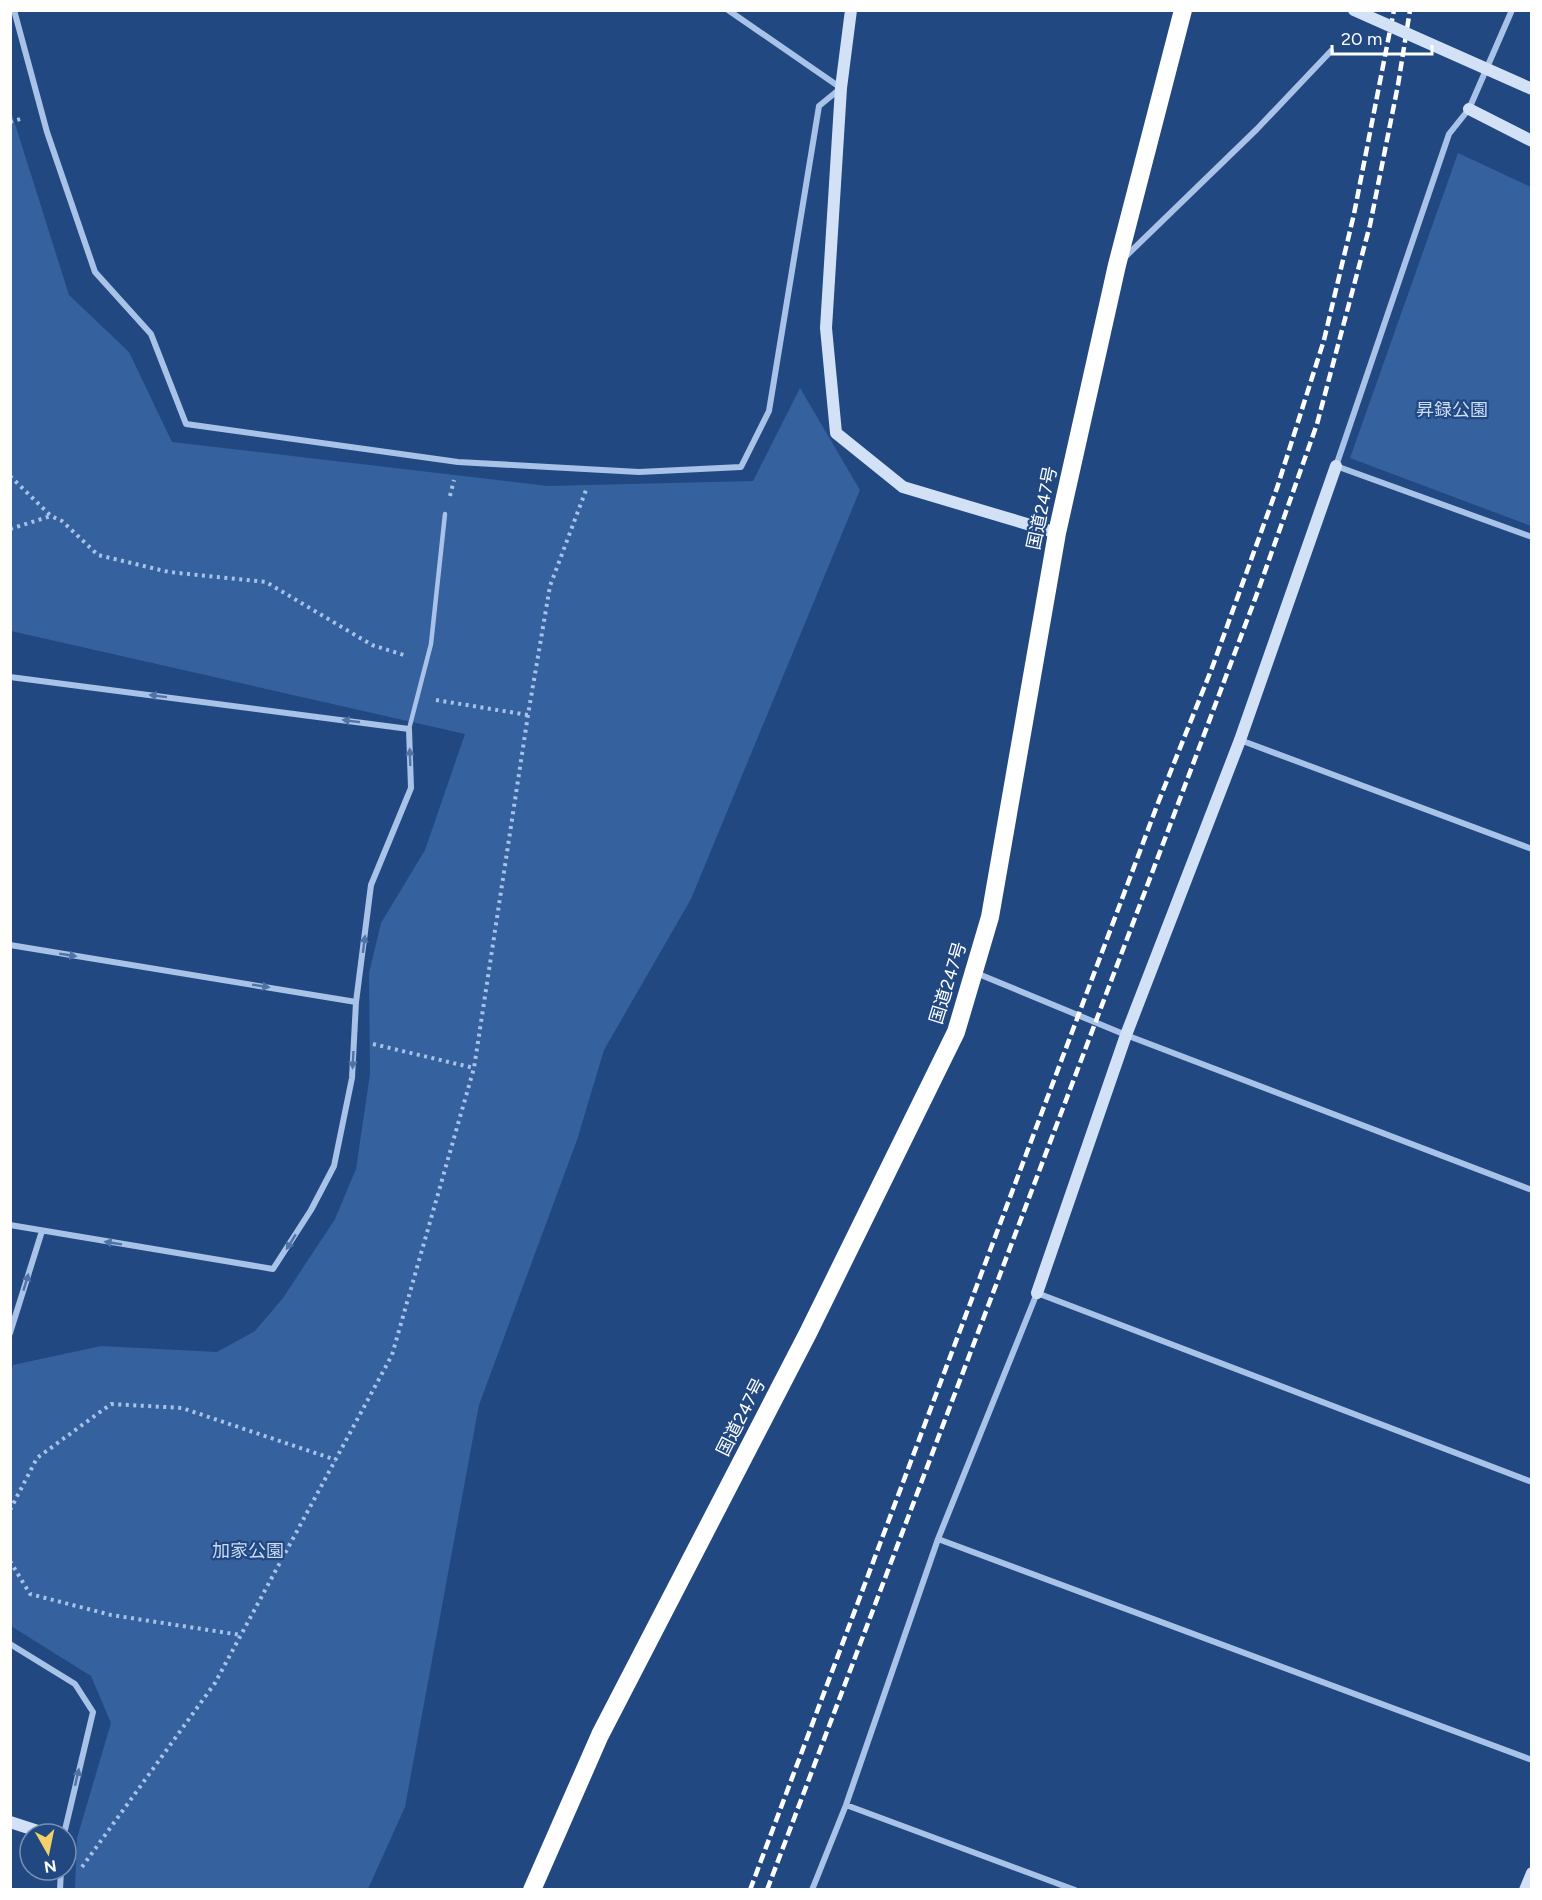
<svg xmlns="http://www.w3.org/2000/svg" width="1542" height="1900" viewBox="0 0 1542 1900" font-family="Figtree,'Noto Sans JP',sans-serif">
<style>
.green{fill:#35619f}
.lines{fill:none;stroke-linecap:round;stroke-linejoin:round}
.path{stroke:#a8c2e8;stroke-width:4;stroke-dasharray:3 4.5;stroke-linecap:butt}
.lane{stroke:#a8c2e8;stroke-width:4.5}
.street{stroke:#a8c2e8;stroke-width:6}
.secondary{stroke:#d2e1f6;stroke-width:12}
.highway{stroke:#fff;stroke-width:18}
.rail{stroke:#fff;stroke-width:4.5;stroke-dasharray:10 4.5;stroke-linecap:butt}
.secondary-bridge{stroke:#d2e1f6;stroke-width:12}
.oneway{fill:#5073a5}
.labels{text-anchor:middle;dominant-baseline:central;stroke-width:4.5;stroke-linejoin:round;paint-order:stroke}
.park-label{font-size:18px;fill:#cbddf6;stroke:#214881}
.street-label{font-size:18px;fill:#fff;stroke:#214881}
</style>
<rect width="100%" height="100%" fill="#214881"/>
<path class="green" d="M10,108L69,295L129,352L172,442L548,486L753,481L800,388L860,490L691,899L604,1050L577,1140L479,1405L405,1807L368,1889H75L77,1838L111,1723L91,1676L11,1626V1375L13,1365L101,1346L217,1352L255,1331L283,1298L335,1219L356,1169L370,1074L369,973L381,923L425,850L465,734L11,631Z
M1458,153L1531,187V526L1350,458Z"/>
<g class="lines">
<path class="path" d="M10,122L24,118
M10,476L51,516L62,521L98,555L169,572L266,582L372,645L407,656
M450,496L454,480
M10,529L51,516
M436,700L528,715
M373,1044L474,1068
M10,1510L37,1458L111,1404L182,1408L336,1460
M10,1561L30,1594L111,1615L241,1635
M82,1867L215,1683L392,1355L474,1068L528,715L550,586L586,490"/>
<path class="lane" d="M409,729L431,644L445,514"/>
<path class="street" d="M14,10L47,132L95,272L151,334L186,424L458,462L639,472L741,467L769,411L819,106L841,88L728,10
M1512,10L1469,109L1449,134L1336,466L1532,537
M1123,259L1257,129L1331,51
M10,677L409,729L411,788L371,885L356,1002L352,1078L334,1166L311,1210L273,1269L10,1225
M1240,740L1532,849
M10,945L356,1002
M976,973L1126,1035L1532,1190
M10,1333L42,1231
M938,1539L1532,1760
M10,1644L75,1684L93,1712L64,1834
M846,1805L1075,1890
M60,1890L61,1870
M812,1890L846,1805L938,1539L1037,1293L1532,1482"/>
<path class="secondary" d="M851,10L841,88L826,328L836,433L903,487L1057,533
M1469,109L1532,141
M1037,1293L1126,1035L1240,740L1336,466
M10,1822L47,1834
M1525,1890L1532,1873"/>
<path class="highway" d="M532,1890L600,1735L808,1333L956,1032L990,917L1057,533L1117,265L1183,10"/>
<path class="rail" d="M750,1890L1158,803L1212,668L1277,488L1324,340L1354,214L1394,10
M767,1890L1169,828L1258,591L1317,424L1370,225L1398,85L1410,10"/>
<path class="secondary-bridge" d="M1354,10L1532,89"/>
</g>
<defs><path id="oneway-solid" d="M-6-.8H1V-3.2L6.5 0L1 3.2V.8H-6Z" transform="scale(1.5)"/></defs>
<g class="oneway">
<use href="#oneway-solid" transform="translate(158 696) rotate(-173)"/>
<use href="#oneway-solid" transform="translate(351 721) rotate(-173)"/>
<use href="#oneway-solid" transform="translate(410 757) rotate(-92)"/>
<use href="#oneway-solid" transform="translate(364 944) rotate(-83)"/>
<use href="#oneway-solid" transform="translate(68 955) rotate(9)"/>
<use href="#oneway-solid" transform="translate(261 986) rotate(9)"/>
<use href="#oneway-solid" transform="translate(353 1060) rotate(93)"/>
<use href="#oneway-solid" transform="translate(291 1242) rotate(122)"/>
<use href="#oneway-solid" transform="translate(113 1243) rotate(-171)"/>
<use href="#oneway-solid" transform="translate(26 1282) rotate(-73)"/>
<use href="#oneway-solid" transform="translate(77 1777) rotate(-77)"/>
</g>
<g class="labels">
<g class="park-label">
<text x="1452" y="410">昇録公園</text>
<text x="248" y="1551">加家公園</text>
</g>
<g class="street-label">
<text transform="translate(1042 508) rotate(-78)">国道247号</text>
<text transform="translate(948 983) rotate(-73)">国道247号</text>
<text transform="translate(741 1417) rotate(-63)">国道247号</text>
</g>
</g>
<rect width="1542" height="1900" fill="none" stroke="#ffffff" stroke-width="24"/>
<g transform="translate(48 1852) rotate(171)"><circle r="28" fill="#214881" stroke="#7a91b3" stroke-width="1.5"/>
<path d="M0-4.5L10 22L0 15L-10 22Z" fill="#f4d069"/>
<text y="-9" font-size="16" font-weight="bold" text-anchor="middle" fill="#ffffff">N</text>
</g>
<path d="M1332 45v9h100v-9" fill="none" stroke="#ffffff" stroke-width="3"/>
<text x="1341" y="45" font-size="18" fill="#ffffff" stroke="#214881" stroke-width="4.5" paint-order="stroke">20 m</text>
</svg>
